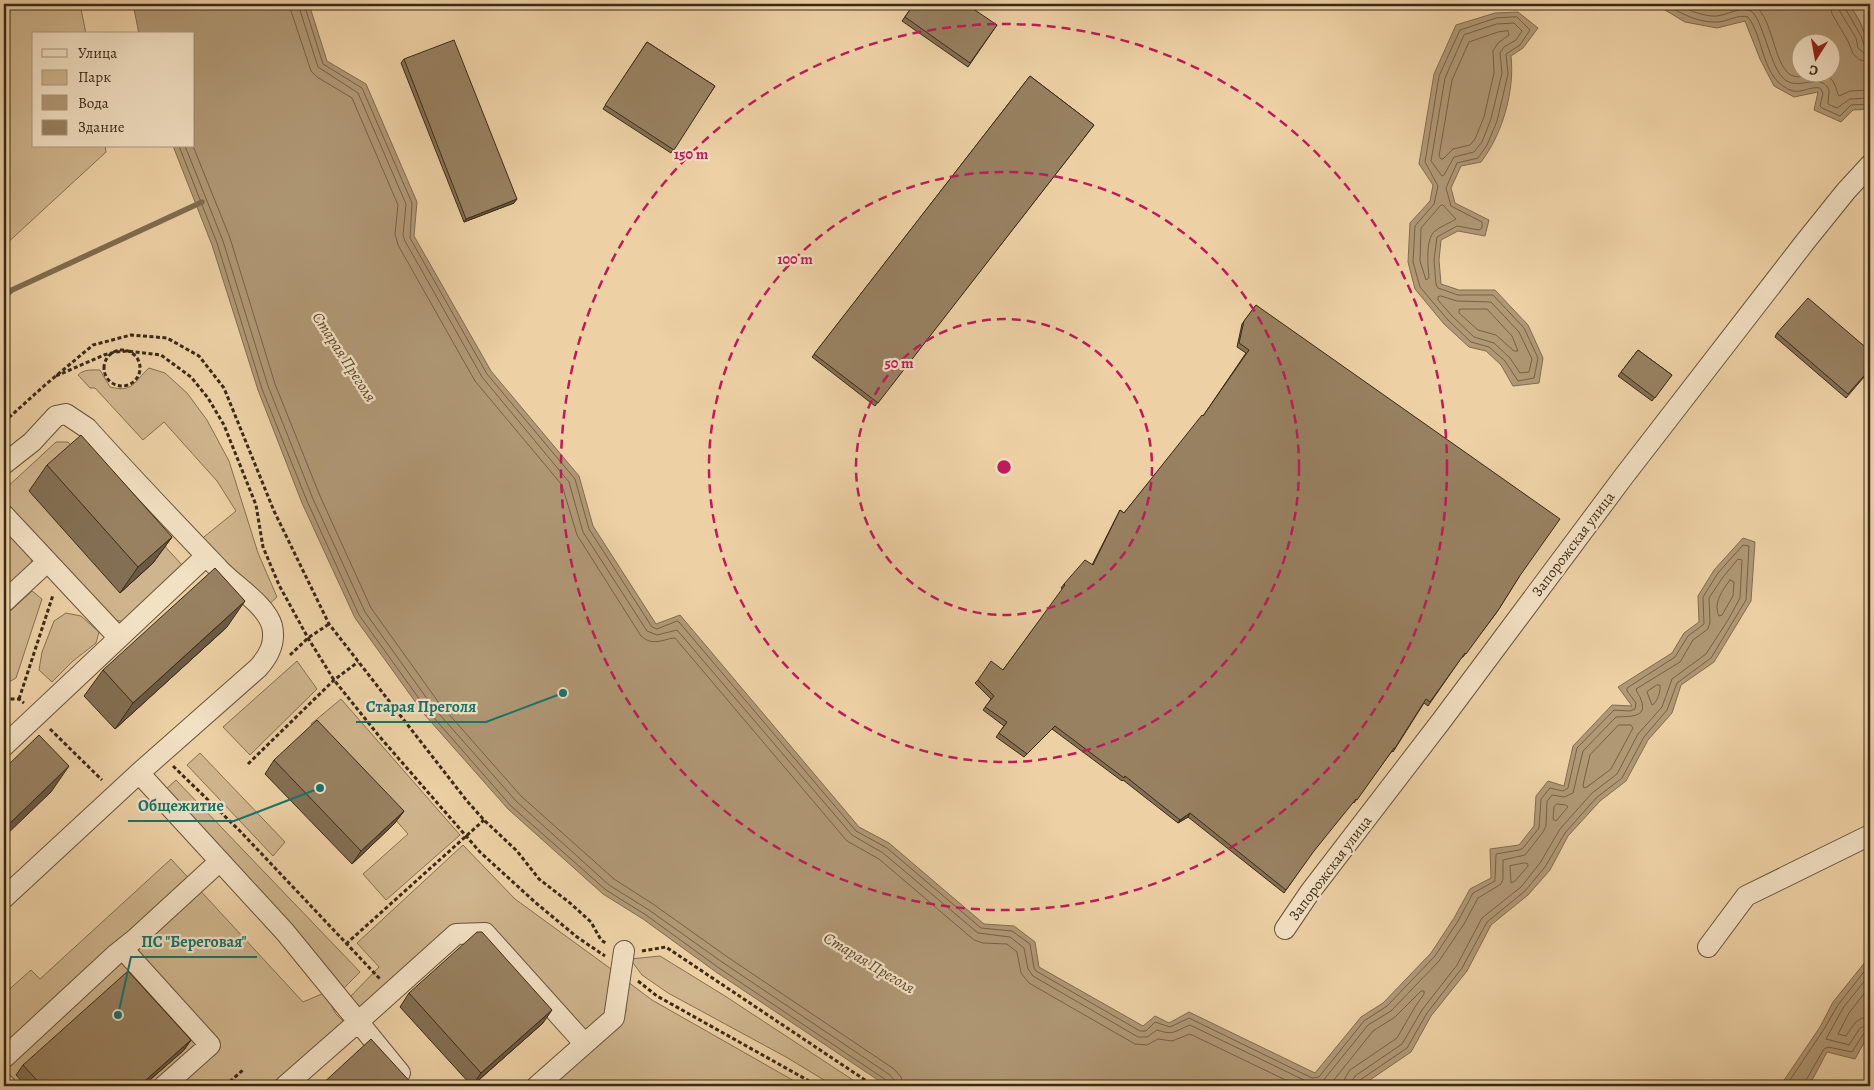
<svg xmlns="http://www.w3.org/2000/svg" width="1874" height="1090" viewBox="0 0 1874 1090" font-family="Alegreya,serif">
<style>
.green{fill:#cfb58d;stroke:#857052}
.water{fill:#b09875;stroke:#816c4f;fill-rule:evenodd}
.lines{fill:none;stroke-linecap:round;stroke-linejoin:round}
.shore{stroke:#766146;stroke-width:1}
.stream{stroke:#816c4f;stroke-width:5.5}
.minor-casing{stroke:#68543a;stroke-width:22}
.path{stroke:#3b2a17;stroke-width:3;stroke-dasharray:4 2.5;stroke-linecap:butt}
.minor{stroke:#f3e1c4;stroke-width:20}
.wall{fill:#836f53;stroke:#3b2a17}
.shaded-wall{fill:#6a5a44;stroke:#3b2a17}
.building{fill:#988161;stroke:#3b2a17}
.ring{fill:none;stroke:#c2185b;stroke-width:2.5;stroke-dasharray:9 6}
.labels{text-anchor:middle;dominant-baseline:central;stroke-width:4.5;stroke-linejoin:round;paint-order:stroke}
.street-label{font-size:15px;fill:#3b2a17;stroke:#f3e1c4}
.water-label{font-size:16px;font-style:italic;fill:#58462e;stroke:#f3e1c4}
.centre{fill:#c2185b;stroke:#f3e1c4;stroke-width:2.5}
.ring-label{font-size:15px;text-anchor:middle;font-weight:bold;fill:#c2185b;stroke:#f3e1c4;stroke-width:4.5;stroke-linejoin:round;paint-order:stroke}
.leader{fill:none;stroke:#0f766e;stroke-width:2}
.callout-dot{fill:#0f766e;stroke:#f3e1c4;stroke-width:2}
.callout-label{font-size:16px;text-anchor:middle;font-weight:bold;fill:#0f766e;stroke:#f3e1c4;stroke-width:4.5;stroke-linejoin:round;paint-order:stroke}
</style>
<rect width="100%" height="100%" fill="#edd1a5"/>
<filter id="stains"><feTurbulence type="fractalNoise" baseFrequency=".004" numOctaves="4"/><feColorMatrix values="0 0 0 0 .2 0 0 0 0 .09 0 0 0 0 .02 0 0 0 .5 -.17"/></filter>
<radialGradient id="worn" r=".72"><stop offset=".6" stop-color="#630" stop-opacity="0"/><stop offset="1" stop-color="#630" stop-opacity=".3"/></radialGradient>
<path class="green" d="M4,4H80L86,34H34V146H105L106,152L4,246Z
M1848,4H1870V56C1867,36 1861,19 1848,4Z
M149,368L165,373L187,393L207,420L229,461L258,553L277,597L267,606L199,541L236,511L217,481L164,422L143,440L95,388H90L78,375C84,369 92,370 100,370L110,387C134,393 133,382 149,368Z
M56,442H68L184,567L125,622L115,620L4,501V490Z
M4,526C12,534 38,554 30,567C26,574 11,585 4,591Z
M32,591L42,599L16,678L7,683H4V617Z
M66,613L81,616L99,632L96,643L73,661L52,682L39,670L42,652L54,621Z
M297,661L317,689L250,755L223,727Z
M341,699L460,835L386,900L363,874L408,834L311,724Z
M200,753L285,842L273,856L187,765Z
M176,780L360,972L344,988L294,927L165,790Z
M463,845L515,899L611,969L608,1015L592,1029L584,1030L456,926L360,1013L347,1000L379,967L357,943Z
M171,859L303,1002L324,993L336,1014L346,1024L273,1086H4V994L31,970L40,979Z
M660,956L725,996L862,1086H834L786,1057L668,993L642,975L630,959Z
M628,982L652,1000L803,1086H631L625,1080L618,1086H550L619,1024L626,1011L625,995Z"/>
<path class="water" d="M133,4H309L327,61L366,84L417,202L414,236L491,371L579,476L593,526L656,624L680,615L859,827L889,843L984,924L1014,926L1035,942L1039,967L1143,1026L1155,1016L1169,1023L1189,1012L1315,1073L1361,1017L1383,1003L1431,953L1454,918L1470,889L1491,878L1490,849L1519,845L1534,826L1536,796L1548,781L1564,786L1573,746L1612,705L1632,706L1618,687L1672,653L1684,633L1699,622L1698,596L1714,570L1743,538L1755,542L1751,601L1714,662L1681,685L1672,713L1648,740L1626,781L1600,801L1568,836L1550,870L1528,895L1491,925L1467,971L1431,1016L1411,1052L1361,1086H887L716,972L643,919L603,894L508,809L424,714L355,618L302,503L258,390L212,245L173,146H194V34H139Z
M1655,4H1848C1874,36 1870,70 1870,109L1853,110L1841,122L1814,110L1818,92L1794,97L1774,86L1760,59L1745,21L1717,28L1685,22ZM1802,42H1832V72H1802Z
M1518,12L1538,28L1523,48L1511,56C1515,91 1502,135 1481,162L1461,166L1451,188L1455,203L1489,220L1485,236L1458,231L1441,240L1439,260L1441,284L1459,290H1495L1528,325L1543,358L1539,383L1513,386L1501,365L1486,351L1469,347L1444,324L1415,289L1408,262L1410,223L1430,201L1433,185L1419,164L1434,74L1456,25L1495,13Z
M1870,956V1032L1855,1059L1827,1052L1809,1086H1780L1820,1027L1833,1002Z"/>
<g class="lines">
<path class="shore" d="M290,4L291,11L311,71L317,77L352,98L398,205L395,234L398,245L475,381L562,485L577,535L641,636C654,647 662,639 675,638L847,841L879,859L974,940L983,943L1007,944L1017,952L1021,973L1029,983L1135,1044L1147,1045L1158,1039L1172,1041L1190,1034L1298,1086
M298,4L318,67L358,93L406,204L403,235L405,241L482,377L569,482L583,532L647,631L657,635L677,630L852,835L883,853L978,933L1010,937L1024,948L1028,969L1033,976L1138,1037H1147L1157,1030C1174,1036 1174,1031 1190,1025L1310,1083L1316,1084L1322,1082L1368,1025L1391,1011L1439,961L1464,924L1478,898L1501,884L1503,879V860L1525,855L1543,832L1546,826L1547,801L1552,795L1564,797L1573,793L1583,751L1616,717C1626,716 1649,719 1641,700C1640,695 1637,694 1636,689L1680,662L1693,640L1708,629L1710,622L1709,598L1723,577L1738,559L1742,560L1740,598L1728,620L1706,654L1672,679L1662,707L1638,734L1617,774L1592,793L1560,829L1540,863L1521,887L1482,918L1457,965L1422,1010L1402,1044L1355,1076L1352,1081L1351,1086
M304,4L323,64L362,88L412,203L410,238L487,374L575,479L589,529L652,627L657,629L677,621L679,622L856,831L887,848L981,928L1012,931L1030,944L1034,968L1036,971L1140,1031H1146L1155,1022L1170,1027L1189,1018L1312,1078L1319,1077L1364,1021L1387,1006L1435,956L1458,921L1473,893L1495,881L1496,854L1519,850L1523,848L1539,828L1541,799L1550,788L1563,791L1568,788L1577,748L1614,710L1630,711L1635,709L1636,703L1627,691V688L1675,657L1688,636L1704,624L1703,597L1718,573L1743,545L1749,546L1746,600L1711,658L1677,683L1667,710L1644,737L1622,778L1596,798L1565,833L1545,867L1525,891L1487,922L1462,968L1427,1013L1407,1048L1360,1080L1357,1086
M1665,4C1680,13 1698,23 1717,22C1727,22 1738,14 1748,17C1765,39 1761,81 1793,91C1802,93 1811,86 1820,88L1823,93L1820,106L1822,108L1840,116L1851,105L1870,104
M1677,4C1688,10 1704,17 1717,16C1727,15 1741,6 1751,11C1762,18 1770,64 1782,77C1797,94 1820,70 1829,90L1828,104L1837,108L1850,99L1870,98
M1752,4C1772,14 1772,55 1787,72C1799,85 1818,66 1831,79C1836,84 1836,91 1839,96L1850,91L1870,90
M1830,4L1832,14L1848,41L1853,54L1860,60L1870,62
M1838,4L1839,10L1856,38L1858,48L1864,53L1870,54
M1844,4L1845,8L1861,36L1864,45L1870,48
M1517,17L1530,30L1520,45L1506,54L1508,74L1497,121L1487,145L1478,158L1457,163L1446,188L1451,206L1482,222V228L1479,230L1457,226L1437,237L1434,260L1436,284L1438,288L1458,295H1493L1524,328L1538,358L1534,378L1518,381L1505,361L1489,347L1471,342L1448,320L1420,287L1413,262L1415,226L1434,204L1438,186L1425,162L1439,76L1460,30L1496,18Z
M1497,24L1514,23L1522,31L1516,40L1504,47L1500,53L1502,73L1491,119L1482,142L1474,152L1454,157L1444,175L1442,176L1431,161L1445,78L1464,35Z
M1508,31L1509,35L1498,43L1493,51L1494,73L1484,117L1475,139L1470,145L1453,149L1443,159H1441L1439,156L1452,80L1469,42L1498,32Z
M179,146L217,243L262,389L307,501L359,615L428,711L511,806L606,890L646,915L719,968L886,1080L889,1086
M185,146L223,241L268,386L313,499L365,612L433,707L516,801L609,885L649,910L722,962L890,1075L894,1080L895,1086
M193,146L230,238L275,384L320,496L371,608L439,703L521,796L614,879L653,904L726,956L894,1069L901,1077L903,1086
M1443,205L1456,219C1450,223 1441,226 1435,231C1425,239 1428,266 1429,278L1426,280L1420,261L1421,228L1440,206Z
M1441,296L1457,301L1491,302L1519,332L1532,359L1529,372L1520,373L1510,358L1494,343L1474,337L1452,316L1438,300V297Z
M1462,309H1487L1512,336L1518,351H1514L1496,335L1478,330L1459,313V310Z
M1730,580L1734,582L1733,596L1722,615L1719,616C1713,603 1722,591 1730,580Z
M1657,685H1660C1661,691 1657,703 1652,705L1647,692Z
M1619,725H1631L1633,728L1611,769L1587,787L1584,788L1583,785L1590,755Z
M1557,804L1566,805L1568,807L1556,821L1553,819L1554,807Z
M1525,863L1528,864V866L1515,881L1511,883L1510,866Z
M1870,974L1843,1008L1826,1039L1849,1045L1860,1028L1870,1024
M1870,986L1849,1013L1838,1034L1846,1036C1853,1026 1856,1017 1870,1017
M1329,1086L1373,1031L1395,1017L1421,991H1424V994L1415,1007L1397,1038L1350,1070L1345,1078L1344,1086
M1786,1086L1824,1029L1838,1005L1870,964
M1805,1086V1082L1824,1049L1828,1047L1852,1052L1864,1033L1870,1030"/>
<path class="stream" d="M4,297L12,290L202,202"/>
<defs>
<path id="minor" d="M4,464L32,442L56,416L66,414L87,428C130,476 174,522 218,568C233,585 266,604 272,626C276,643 269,656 258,668L139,773L4,898
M4,515L119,638
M4,602L47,562
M4,746L206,556
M139,773L285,932L400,1073
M1285,929L1310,892L1442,720L1624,476L1805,242L1846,191L1870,165
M1708,947L1746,896L1870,835
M123,949L210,1045L164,1086
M4,1058L115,955L135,939L220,861
M4,1084L6,1086
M285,1086L358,1022L456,934L485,933L584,1043
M537,1086L614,1018L624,951"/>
</defs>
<use href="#minor" class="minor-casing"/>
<path class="path" d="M104 368a18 18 0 1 1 36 0a18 18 0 1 1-36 0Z
M56,376L104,355L115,352L128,351L161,355L191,377L208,398L224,425L256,505L263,547L279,585L308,638L334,680L379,736L480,852L536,903L577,937L605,956
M4,422L45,385L93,345L131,335L167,338L199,356L224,388L274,511L329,624L467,801L484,820L517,851L539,879L570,903L591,922L601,940L607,944
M290,655L308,638L329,624
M4,699H19L24,703
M19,699L53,595
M50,729L102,780
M248,764L334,680L358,662
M173,766L240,831L380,979
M346,944L484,820
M642,951L666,947L874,1086
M638,981L657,996L818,1086
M225,1086L244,1069"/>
<use href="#minor" class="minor"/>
</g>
<path class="wall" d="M914,4L997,25L968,67L902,21Z
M647,42L715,86L671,153L603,109Z
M404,59L514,203L464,222L401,63Z
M1030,76L1094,125L875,406L812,357Z
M1256,305L1519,577L1497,612L1463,657H1462L1428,706L1424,703L1393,752L1392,751L1354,803L1353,802L1311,854L1284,893L1188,817L1178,823L1123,780L1122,781L1052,729L1024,757L996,737L1004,726L983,710L991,699L975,683L978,680L1003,670L1063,589L1061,588L1064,584L1092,565L1120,510L1124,513L1203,416L1246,353L1237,347L1242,324Z
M1777,333L1870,351V370L1846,398L1775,337Z
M1638,350L1672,375L1652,401L1618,376Z
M47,465L172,537L153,563L120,593L29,491Z
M227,627L115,729L84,696L103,670Z
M274,760L404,811L394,824L352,864L265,774Z
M409,993L543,1023L472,1086L400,1007Z
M191,1040L184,1050L143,1086H26L16,1075L23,1065Z"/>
<path class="shaded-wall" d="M517,199L514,203L464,222L466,219Z
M172,537L153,563L120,593L138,567Z
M245,601L227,627L115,729L133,703Z
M69,766L51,792L4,837V829Z
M404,811L394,824L352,864L361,851Z
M1190,813L1188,817L1178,823L1180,820Z
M552,1010L543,1023L472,1086L481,1073Z
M191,1040L184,1050L143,1086H139Z"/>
<path class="building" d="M914,4H966L997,25L970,63L905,17Z
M454,40L517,199L466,219L404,59Z
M647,42L715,86L674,150L605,105Z
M1030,76L1094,125L878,403L814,354Z
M1808,298L1870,351V369L1848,394L1777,333Z
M1256,305L1560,519L1519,577L1499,609L1466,654L1465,653L1430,702L1426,699L1395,748H1394L1357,800L1356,799L1314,851L1286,890L1190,813L1180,820L1125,776L1124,778L1055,726L1027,754L999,733L1007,722L985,707L994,696L978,680L991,661L1003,670L1065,585L1064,584L1085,560L1093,565L1120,510L1124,513L1202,415L1203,416L1249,350L1239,343L1244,321Z
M1638,350L1672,375L1655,398L1621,372Z
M81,435L172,537L138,567L47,465Z
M215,568L245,601L133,703L103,670Z
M317,720L404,811L361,851L274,760Z
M39,735L69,766L4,829V769Z
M477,932H482L552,1010L481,1073L409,993Z
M128,971L191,1040L139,1086H42L23,1065Z
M371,1039L414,1086H320Z"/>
<g class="ring">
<circle cx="1004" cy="467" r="148"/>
<circle cx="1004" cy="467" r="295"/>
<circle cx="1004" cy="467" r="443"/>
</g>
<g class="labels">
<g class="street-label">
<text transform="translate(1573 544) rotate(-53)">Запорожская улица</text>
<text transform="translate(1330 868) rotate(-53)">Запорожская улица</text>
</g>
<g class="water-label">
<text transform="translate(344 357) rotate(57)">Старая Преголя</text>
<text transform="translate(869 963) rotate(31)">Старая Преголя</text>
</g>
</g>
<circle cx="1004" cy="467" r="8" class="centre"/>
<g class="ring-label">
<text x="691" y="159">150 m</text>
<text x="795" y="264">100 m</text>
<text x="899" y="368">50 m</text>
</g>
<path class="leader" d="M563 693L486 722H356M320 788L234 821H128M118 1015L131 957H257"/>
<g class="callout-dot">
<circle cx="563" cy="693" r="5"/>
<circle cx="320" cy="788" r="5"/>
<circle cx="118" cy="1015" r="5"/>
</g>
<g class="callout-label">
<text x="421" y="712">Старая Преголя</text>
<text x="181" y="811">Общежитие</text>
<text x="194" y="947">ПС "Береговая"</text>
</g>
<rect width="1874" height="1090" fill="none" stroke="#edd1a5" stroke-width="20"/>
<rect x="5" y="5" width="1864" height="1080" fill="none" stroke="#3b2a17" stroke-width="2.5"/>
<rect x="10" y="10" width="1854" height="1070" fill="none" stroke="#3b2a17"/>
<rect x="32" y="32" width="162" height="115" fill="#f3e1c4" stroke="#a9987f"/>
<rect x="42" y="49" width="25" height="8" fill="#f3e1c4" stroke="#a9987f"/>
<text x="78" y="58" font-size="15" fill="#3b2a17">Улица</text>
<rect x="42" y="70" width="25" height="15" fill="#cfb58d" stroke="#a9987f"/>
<text x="78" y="82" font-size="15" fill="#3b2a17">Парк</text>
<rect x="42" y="95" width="25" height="15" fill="#b09875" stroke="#a9987f"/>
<text x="78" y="108" font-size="15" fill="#3b2a17">Вода</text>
<rect x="42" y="120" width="25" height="15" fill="#988161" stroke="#a9987f"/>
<text x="78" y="132" font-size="15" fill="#3b2a17">Здание</text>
<g transform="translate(1816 58) rotate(191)"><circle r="24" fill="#f3e1c4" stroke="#a9987f"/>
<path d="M0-4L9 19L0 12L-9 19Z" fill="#8f2418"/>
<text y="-8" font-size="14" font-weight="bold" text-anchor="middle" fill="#3b2a17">С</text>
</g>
<rect width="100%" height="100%" filter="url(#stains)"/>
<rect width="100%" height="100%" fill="url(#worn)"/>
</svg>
